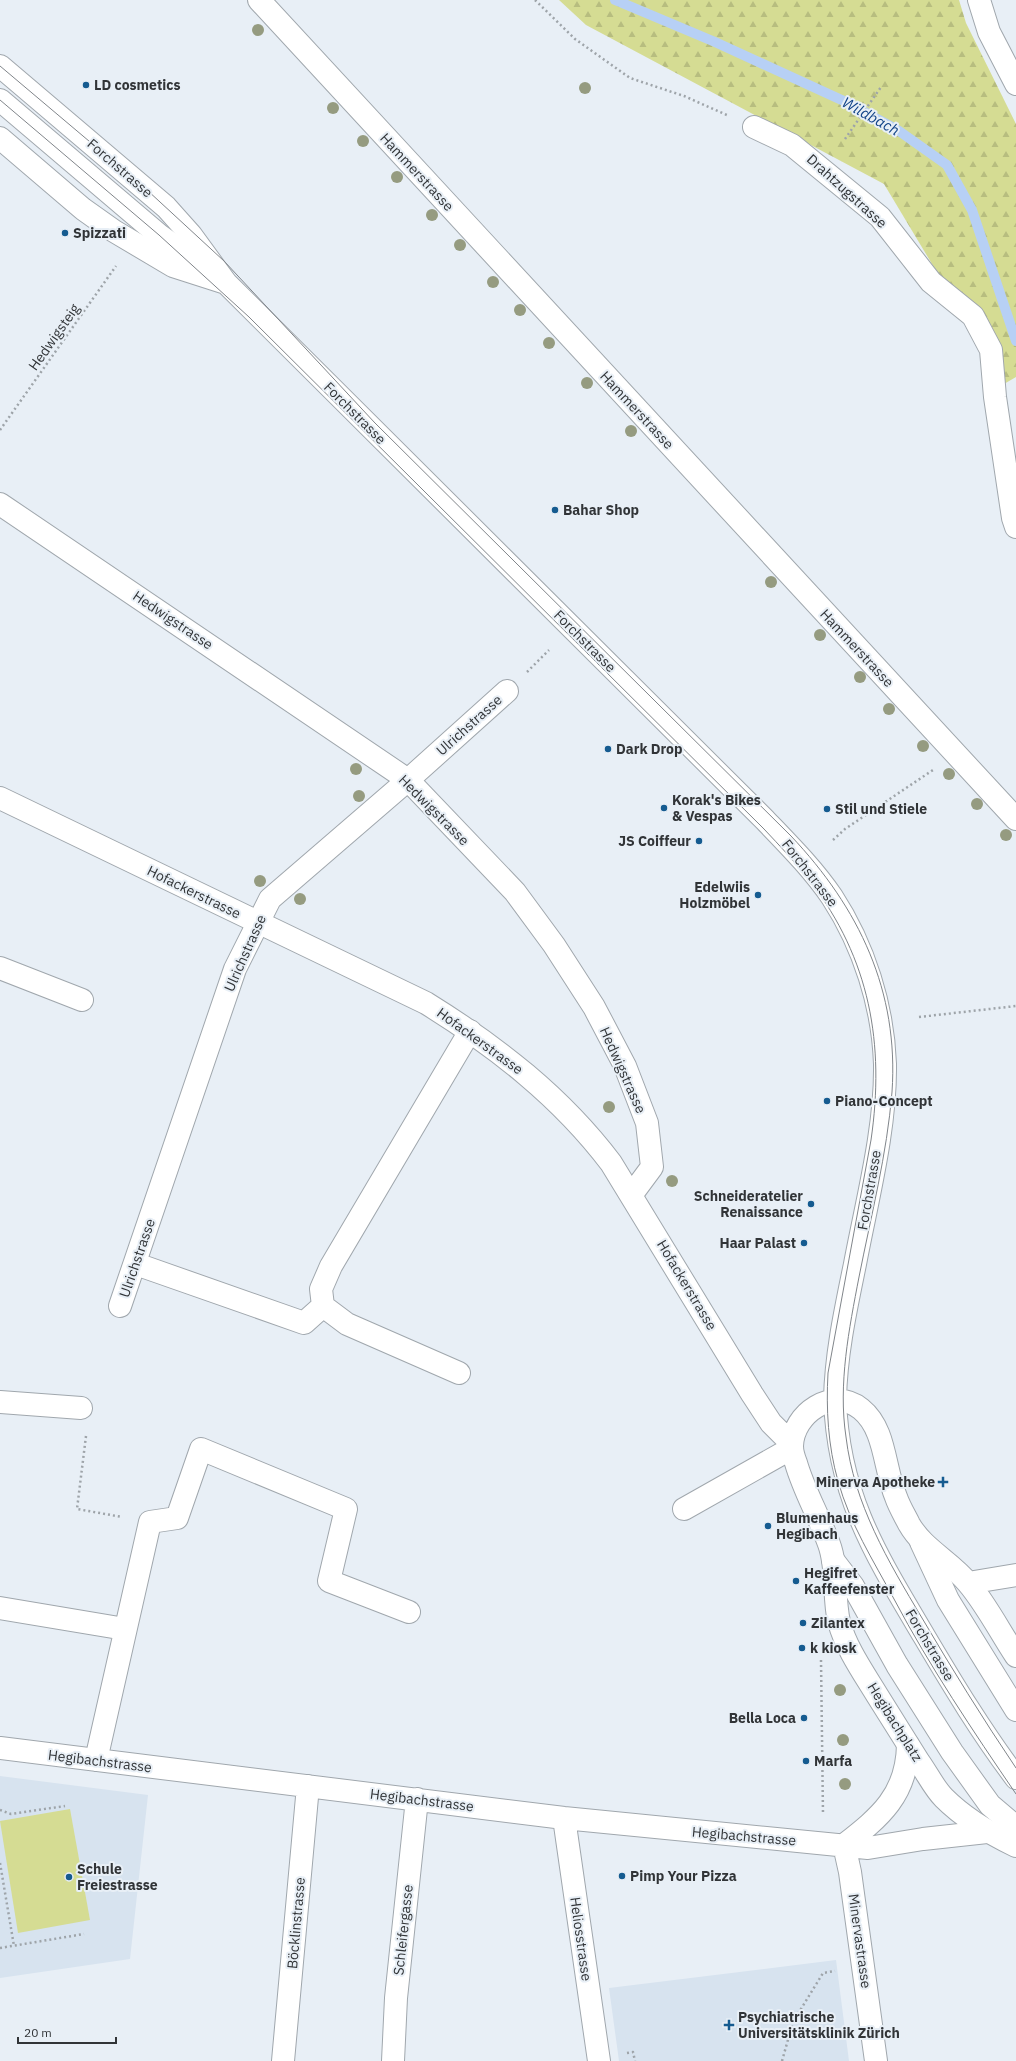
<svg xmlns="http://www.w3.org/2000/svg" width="1016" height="2061" viewBox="0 0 1016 2061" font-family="'IBM Plex Sans',sans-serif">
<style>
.built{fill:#d7e3ef}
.forest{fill:url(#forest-firs)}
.park{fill:#d5dc93}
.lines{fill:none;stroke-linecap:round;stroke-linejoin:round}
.stream{stroke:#b7d0f5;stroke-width:10}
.minor-casing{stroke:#a0a7ad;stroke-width:24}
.major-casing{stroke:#a0a7ad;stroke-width:24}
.path{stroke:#9ea4a9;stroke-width:2.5;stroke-dasharray:2 3;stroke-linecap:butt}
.minor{stroke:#fff;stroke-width:22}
.major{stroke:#fff;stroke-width:22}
.tram{stroke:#80858a;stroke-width:1}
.tree{fill:#959b80}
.poi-dot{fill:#155b90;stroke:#e8eff6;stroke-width:1.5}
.labels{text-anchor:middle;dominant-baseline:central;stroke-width:4;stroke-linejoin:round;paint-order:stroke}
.poi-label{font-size:14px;font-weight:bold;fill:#313437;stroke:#e8eff6;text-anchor:start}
.street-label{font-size:14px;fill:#313437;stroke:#e8eff6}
.water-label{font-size:15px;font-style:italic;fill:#104287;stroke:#e8eff6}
</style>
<defs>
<pattern id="forest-firs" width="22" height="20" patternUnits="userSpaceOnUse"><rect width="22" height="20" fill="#d5dc93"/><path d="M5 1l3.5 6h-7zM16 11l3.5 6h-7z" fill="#b7bd7f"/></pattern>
</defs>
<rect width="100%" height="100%" fill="#e8eff6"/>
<path class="built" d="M0,1776L148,1795L130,1959L0,1978Z
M836,1960L849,2061H619L609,1988Z"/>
<path class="forest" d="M559,0H959L966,23L1016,124V377L1004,384L884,184L586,25Z"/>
<path class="park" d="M70,1809L90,1920L18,1933L0,1821Z"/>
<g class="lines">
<path class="stream" d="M615,0L715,42L846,102L899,131L947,165L972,210L1016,341"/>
<defs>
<path id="minor" d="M259,0L1016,819
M979,0L989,32L1016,84
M0,100L159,235L221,280
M754,127L792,145L880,217L931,282L973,316L991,350L995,397L1013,518L1016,527
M0,504L408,780L515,892L554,945L594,1007L625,1066L647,1123L652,1167L632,1194
M0,968L82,1000
M136,1264L304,1323L323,1306
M120,1306L235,969L270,899L408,780L507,691
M459,1373L347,1324L323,1306L321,1289L331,1266L470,1031
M835,1399C838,1496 876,1555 924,1636C953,1685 982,1733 1016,1778
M0,1402L81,1408
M684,1509L792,1448
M921,1542L948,1600L1016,1710
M833,1560L853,1586L897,1665L952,1752L990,1805L1016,1827
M0,1608L125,1629
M0,1748L564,1818L868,1848L923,1839L987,1832
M96,1760L150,1522L177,1518L201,1449L346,1509L329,1581L409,1612
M564,1818L599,2061
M844,1845L850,1872L876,2061
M844,1845C880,1817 907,1795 908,1745
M283,2061L308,1786
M393,2061L396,1998L417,1799"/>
<path id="major" d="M0,66L166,207L191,235L226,283L765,820C788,844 813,869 832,897C864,946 883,1006 885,1064C886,1129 867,1200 855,1264C846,1308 836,1353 835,1399
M0,138L83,209L114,231L173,266L226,283
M0,798L426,1003C497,1047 561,1097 611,1163L752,1394L771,1423L792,1444
M968,1583L1016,1575
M1016,1656C1000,1632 986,1604 968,1583C950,1561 923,1549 909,1524C905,1516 899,1506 896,1497C884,1469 886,1429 861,1409C832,1386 793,1414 792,1446C792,1451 794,1458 796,1463C804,1491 819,1516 829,1544C838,1568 833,1596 839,1622C846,1648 863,1672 877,1695C891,1717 905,1740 919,1762C927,1773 934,1788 944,1798C965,1819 989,1833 1016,1846"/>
</defs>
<use href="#minor" class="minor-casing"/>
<use href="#major" class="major-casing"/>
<path class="path" d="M535,0L575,39L630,78L684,96L729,116
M845,139L881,87
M0,430L116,266
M527,672L549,650
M833,840L845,829L933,770
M919,1017L1016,1006
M86,1436L77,1509L122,1517
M821,1660L823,1814
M0,1810L11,1814L65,1806
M0,1863L14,1946
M0,1948L84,1934
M627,2053L633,2052L635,2061
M782,2061L793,2022L823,1973L835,1971"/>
<use href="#minor" class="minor"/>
<use href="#major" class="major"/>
<path class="tram" d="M0,66L147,190L224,261L375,423L791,836C859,908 899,991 892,1092C887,1154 871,1216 859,1277C849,1329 838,1384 846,1437C854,1504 888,1561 922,1618C952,1669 983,1719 1016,1768
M0,100L159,235L249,317L764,829C780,846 796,863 810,881C870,959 885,1044 871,1140L828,1373C826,1409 828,1446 838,1481C850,1524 873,1560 894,1599C930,1667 973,1731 1016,1794"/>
</g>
<g class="tree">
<circle cx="258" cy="30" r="6"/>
<circle cx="585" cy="88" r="6"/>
<circle cx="333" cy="108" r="6"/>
<circle cx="363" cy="141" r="6"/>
<circle cx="397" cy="177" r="6"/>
<circle cx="432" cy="215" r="6"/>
<circle cx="460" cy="245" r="6"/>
<circle cx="493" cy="282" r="6"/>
<circle cx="520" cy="310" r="6"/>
<circle cx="549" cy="343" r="6"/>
<circle cx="587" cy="383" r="6"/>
<circle cx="631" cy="431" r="6"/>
<circle cx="771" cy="582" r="6"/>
<circle cx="820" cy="635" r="6"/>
<circle cx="860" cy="677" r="6"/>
<circle cx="889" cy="709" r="6"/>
<circle cx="923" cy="746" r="6"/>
<circle cx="356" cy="769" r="6"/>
<circle cx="949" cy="774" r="6"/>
<circle cx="359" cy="796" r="6"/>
<circle cx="977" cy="804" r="6"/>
<circle cx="1006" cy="835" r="6"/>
<circle cx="260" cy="881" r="6"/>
<circle cx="300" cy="899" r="6"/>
<circle cx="609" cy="1107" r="6"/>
<circle cx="672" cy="1181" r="6"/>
<circle cx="840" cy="1690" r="6"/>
<circle cx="843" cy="1740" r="6"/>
<circle cx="845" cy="1784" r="6"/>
</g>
<g class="poi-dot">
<circle cx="86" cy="85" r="4"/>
<circle cx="65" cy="233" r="4"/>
<circle cx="555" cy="510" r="4"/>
<circle cx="608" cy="749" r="4"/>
<circle cx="664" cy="808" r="4"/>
<circle cx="827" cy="809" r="4"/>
<circle cx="699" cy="841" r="4"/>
<circle cx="758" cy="895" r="4"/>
<circle cx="827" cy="1101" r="4"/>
<circle cx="811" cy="1204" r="4"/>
<circle cx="804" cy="1243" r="4"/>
<path d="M941 1476h4v4h4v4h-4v4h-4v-4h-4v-4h4z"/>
<circle cx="768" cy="1526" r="4"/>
<circle cx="796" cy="1581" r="4"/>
<circle cx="803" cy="1623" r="4"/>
<circle cx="802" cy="1648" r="4"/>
<circle cx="804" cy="1718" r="4"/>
<circle cx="806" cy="1761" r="4"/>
<circle cx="622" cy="1876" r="4"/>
<circle cx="69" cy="1877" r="4"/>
<path d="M727 2019h4v4h4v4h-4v4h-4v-4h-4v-4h4z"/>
</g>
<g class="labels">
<g class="poi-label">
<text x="94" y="85">LD cosmetics</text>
<text x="73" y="233">Spizzati</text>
<text x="563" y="510">Bahar Shop</text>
<text x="616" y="749">Dark Drop</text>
<text x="672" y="800">Korak's Bikes<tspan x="672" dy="16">&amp; Vespas</tspan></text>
<text x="835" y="809">Stil und Stiele</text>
<text x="691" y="841" text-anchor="end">JS Coiffeur</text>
<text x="750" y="887" text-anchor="end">Edelwiis<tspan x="750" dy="16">Holzmöbel</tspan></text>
<text x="835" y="1101">Piano-Concept</text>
<text x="803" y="1196" text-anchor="end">Schneideratelier<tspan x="803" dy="16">Renaissance</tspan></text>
<text x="796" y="1243" text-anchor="end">Haar Palast</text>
<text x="935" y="1482" text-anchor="end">Minerva Apotheke</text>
<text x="776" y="1518">Blumenhaus<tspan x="776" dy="16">Hegibach</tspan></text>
<text x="804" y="1573">Hegifret<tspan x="804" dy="16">Kaffeefenster</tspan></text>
<text x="811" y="1623">Zilantex</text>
<text x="810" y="1648">k kiosk</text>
<text x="796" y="1718" text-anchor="end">Bella Loca</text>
<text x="814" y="1761">Marfa</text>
<text x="77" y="1869">Schule<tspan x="77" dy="16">Freiestrasse</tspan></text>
<text x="630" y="1876">Pimp Your Pizza</text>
<text x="738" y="2017">Psychiatrische<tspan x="738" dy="16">Universitätsklinik Zürich</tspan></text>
</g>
<g class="street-label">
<text transform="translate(120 168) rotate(41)">Forchstrasse</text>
<text transform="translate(417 172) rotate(47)">Hammerstrasse</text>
<text transform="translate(847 191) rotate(42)">Drahtzugstrasse</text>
<text transform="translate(54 337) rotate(-55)">Hedwigsteig</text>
<text transform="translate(637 410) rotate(47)">Hammerstrasse</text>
<text transform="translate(355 413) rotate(45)">Forchstrasse</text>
<text transform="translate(173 620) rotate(34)">Hedwigstrasse</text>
<text transform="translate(585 641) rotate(45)">Forchstrasse</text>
<text transform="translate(857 648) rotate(47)">Hammerstrasse</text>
<text transform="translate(469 725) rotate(-42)">Ulrichstrasse</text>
<text transform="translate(434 810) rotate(45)">Hedwigstrasse</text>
<text transform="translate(810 873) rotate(52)">Forchstrasse</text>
<text transform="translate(194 892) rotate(26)">Hofackerstrasse</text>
<text transform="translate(245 953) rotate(-66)">Ulrichstrasse</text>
<text transform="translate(480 1041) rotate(36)">Hofackerstrasse</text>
<text transform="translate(623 1070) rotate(66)">Hedwigstrasse</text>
<text transform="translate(869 1190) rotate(-80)">Forchstrasse</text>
<text transform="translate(137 1258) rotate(-71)">Ulrichstrasse</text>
<text transform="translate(687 1285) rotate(59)">Hofackerstrasse</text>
<text transform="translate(930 1645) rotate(59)">Forchstrasse</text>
<text transform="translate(895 1722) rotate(58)">Hegibachplatz</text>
<text transform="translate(100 1761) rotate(7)">Hegibachstrasse</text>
<text transform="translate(422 1800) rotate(7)">Hegibachstrasse</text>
<text transform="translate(744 1836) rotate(5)">Hegibachstrasse</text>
<text transform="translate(296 1923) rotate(-85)">Böcklinstrasse</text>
<text transform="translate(403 1930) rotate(-84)">Schleifergasse</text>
<text transform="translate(581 1939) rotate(82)">Heliosstrasse</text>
<text transform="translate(860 1941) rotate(82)">Minervastrasse</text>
</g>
<g class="water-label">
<text transform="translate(871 116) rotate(29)">Wildbach</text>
</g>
</g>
<path d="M18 2037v6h98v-6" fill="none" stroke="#313437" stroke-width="2"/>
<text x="24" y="2037" font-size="12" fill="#313437" stroke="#e8eff6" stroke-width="3" paint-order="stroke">20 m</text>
</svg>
